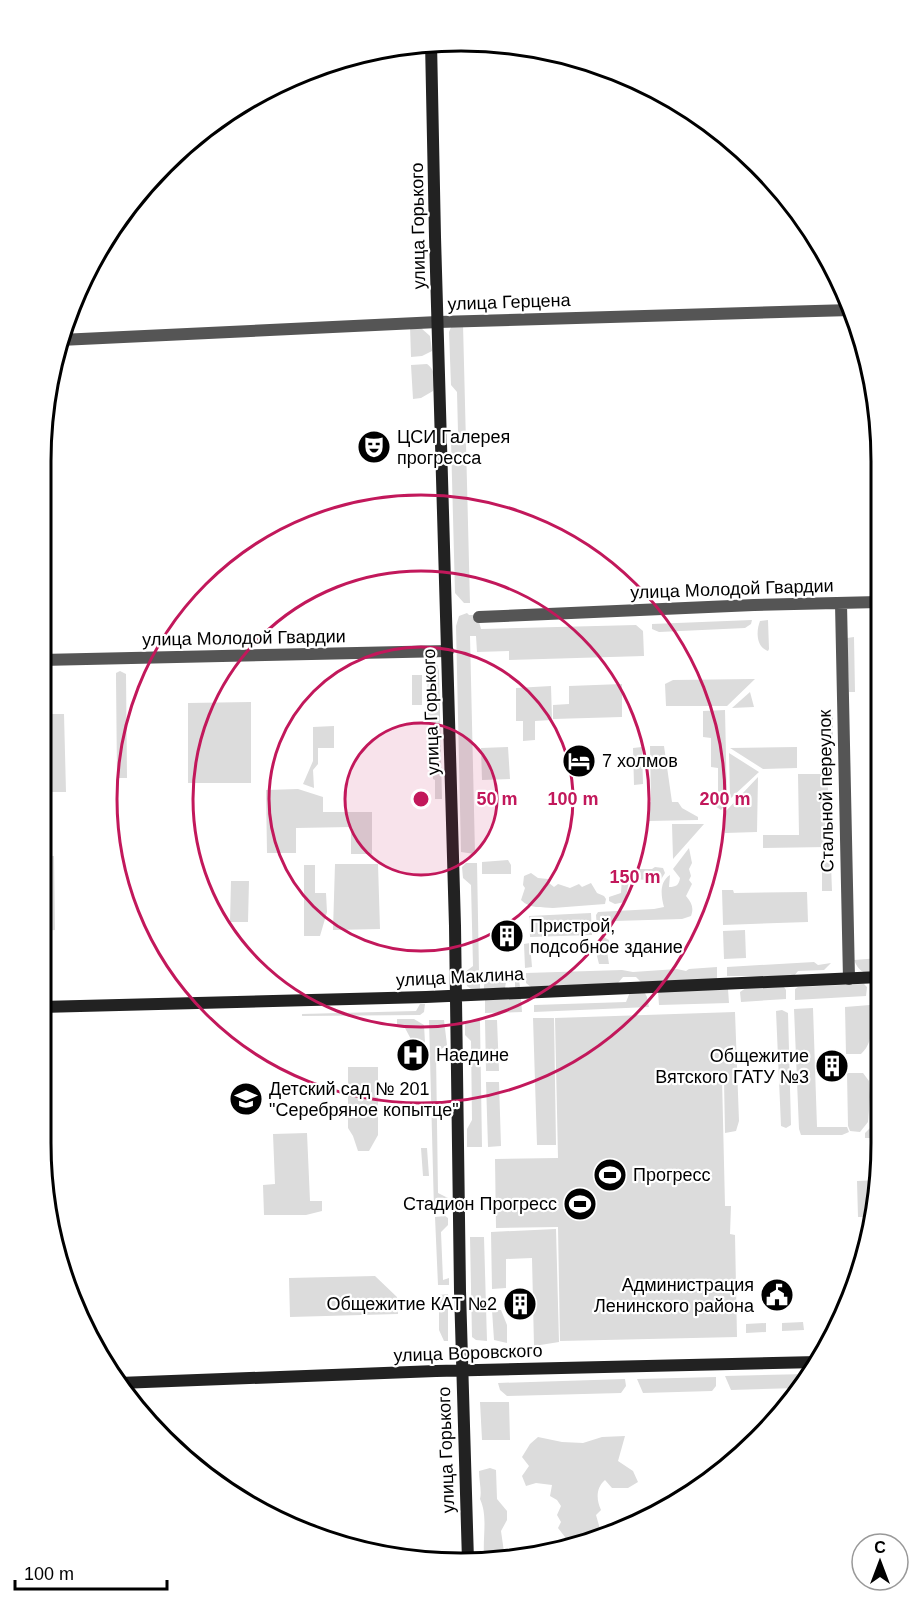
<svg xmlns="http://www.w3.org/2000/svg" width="922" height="1604" viewBox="0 0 922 1604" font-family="Arial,sans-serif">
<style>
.green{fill:#dcdcdc}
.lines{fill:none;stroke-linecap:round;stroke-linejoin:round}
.street{stroke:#555;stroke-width:12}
.secondary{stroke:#222;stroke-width:12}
.ring{fill:none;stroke:#c2185b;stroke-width:3}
.labels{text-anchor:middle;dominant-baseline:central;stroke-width:4.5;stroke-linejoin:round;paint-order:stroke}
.street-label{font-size:18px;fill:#000;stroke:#fff}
.poi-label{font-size:18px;fill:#000;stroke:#fff;text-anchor:start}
.rim{fill:none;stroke:#000;stroke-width:3}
.centre{fill:#c2185b;stroke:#fff;stroke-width:3}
.ring-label{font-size:18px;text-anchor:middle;font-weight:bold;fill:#c2185b;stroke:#fff;stroke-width:4.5;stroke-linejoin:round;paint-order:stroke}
</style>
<rect width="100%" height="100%" fill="#fff"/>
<path class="green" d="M463,324L470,603H464L455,593L451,441L458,432L457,392L451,385L449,332L451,327Z
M410,326L421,328L430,336L432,351L422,356L411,357Z
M427,364C436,370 435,381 433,391L421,398L413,399L411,365Z
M467,613L469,615H473L478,618L481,629L636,625L643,631L644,656L509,660V651L477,652L476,636H470L475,854L461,852L456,626L459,616Z
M752,620L751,624L745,628L659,632L652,629V624Z
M768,620L769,649L768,651C756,647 756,631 760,621Z
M854,637L855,692H849L847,638Z
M427,659L436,661L439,671L442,799H435V780L433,779L431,716L428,715Z
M120,671L126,674L127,778H117L116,678V673Z
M412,675H422V705H412Z
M755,679L727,706H666L665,684L673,680Z
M622,684V717L553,719V705L569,704V686Z
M551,686L552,720L535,721V740L523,741V721H516V688Z
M750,692L754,707L732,708Z
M879,700V721H870V701Z
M251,702V783H188V703Z
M725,710L727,803L721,810L715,806L718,800V768L711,767V738L703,737V711Z
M821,713L833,715V740L822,742Z
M43,714H64L66,792H46Z
M334,726V748H318V764L313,770L314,788L303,784L313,761V727Z
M650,746H664L672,802H678L682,808L698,817V820L648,821V803L651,802Z
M508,747L510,779L482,780L481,748Z
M642,747L643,784L634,785L633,748Z
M797,747V768L763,769L730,748Z
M729,753L759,772L730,799Z
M798,774H828V847L763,848V835H799Z
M758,777L757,832L725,833V812Z
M298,789L323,797V812H372V854H351V827L296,828V853H267L266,790Z
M672,824H704L673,859Z
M689,848L692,863L689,869L691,876L689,880L692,884L686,896C692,903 694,908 691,916L682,919L614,921L610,922L612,926C608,931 603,931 597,928L596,915L598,912L654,909L664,907C661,896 659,882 670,875L669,887C676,887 679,885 680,878L673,869Z
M41,856H54L55,930L41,931Z
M508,860L511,865V874H482V862Z
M819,862H827L831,865L832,891H822V867H819Z
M466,863H477L479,972H465L473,966L471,885L463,878L462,867Z
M335,864H378L380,929L333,930Z
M304,865H315V893H326L327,912L320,936H304Z
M655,867L663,868L665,873L660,881L633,879L629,881L625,902L615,904L609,901V897L621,893L622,876L633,875L636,869H652Z
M531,873L538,878L548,879L549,883L554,887L558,884L570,888L579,884L582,887L591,883L597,893L604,896L606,899L605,904L553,908C542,907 530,909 521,900L525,888L523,885L524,876Z
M231,881H249L248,922H230Z
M722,890H733L734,893L807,892L808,922L723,925Z
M591,913L592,935L530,937L529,916Z
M745,930L746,958L724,959L723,931Z
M602,936L609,940L607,951L609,964H599L597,956L599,945L596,942Z
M530,943L532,967L525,968L524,944Z
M880,958V973C865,974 860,974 854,960Z
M814,962L818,965L831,963L824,970L798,971L794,976H727V967Z
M717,967V979L642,983L636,977H623L618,983L531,987L526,983V973L622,970L633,972L677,969L686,971L689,969Z
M518,973L520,987H515V982H506L505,988L484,989V975Z
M465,975H480V989H471L467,986Z
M864,984L867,987L866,996L795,1000V989L798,987Z
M784,987L786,990V999L741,1002L740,992L746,988Z
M728,989L729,1003L659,1005L658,992Z
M644,991L647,997L649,1007L534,1012V1005L626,1002L630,992Z
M521,998L522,1012L485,1013V999Z
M420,1004H425L424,1012L420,1015L302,1016V1014L416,1011Z
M870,1005C871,1023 875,1041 861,1054H846L845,1007Z
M813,1008L817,1127H847L849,1132L842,1135H801L799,1129L794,1009Z
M782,1010L788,1013L791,1125L786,1128L781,1126L776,1011Z
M735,1012L739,1121L736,1131L725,1133L724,1080L722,1078L725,1206H731L730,1234L735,1235L737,1337L560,1341L558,1227L496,1228L495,1159L558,1158L555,1018Z
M533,1018H554L556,1145H537Z
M397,1019H414L424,1025L425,1043H413L405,1028L397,1027Z
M429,1020H444L447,1045L436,1053L438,1193L448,1198C449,1208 443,1210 434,1210Z
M485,1020H497L499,1071H486Z
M465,1021H480L482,1147H467V1129L472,1120L471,1041L465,1035Z
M348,1067H378V1135L369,1151H358L353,1136L348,1128Z
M847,1073H863L869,1081L870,1097L868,1122L860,1132L850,1131L848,1126Z
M486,1082H499L501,1146L488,1147Z
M870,1128H880L881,1138H865V1133Z
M307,1133L310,1201H322V1211L306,1215H264L263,1185L275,1184L273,1134Z
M421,1148H427L429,1176H423Z
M879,1180L871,1217H858L857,1181Z
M445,1216L448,1218V1225L441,1232L443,1280L449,1278V1285H438L435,1217Z
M556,1229L559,1342L534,1346L532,1258L506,1259V1288L492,1289L491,1232Z
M470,1237H484L487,1341L476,1340L472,1337Z
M375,1276L397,1297L398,1314L290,1317L289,1278Z
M448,1294V1341H444L439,1330V1295Z
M492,1310H501L507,1325V1343L494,1340Z
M803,1322L804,1330L782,1331V1323Z
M766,1323V1332L746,1333V1324Z
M808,1374L797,1388L731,1390L725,1376Z
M716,1377V1386L712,1391L643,1393L637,1379Z
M625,1379L626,1386L621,1393L507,1396L500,1390L498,1383Z
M480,1402H509L510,1440H482Z
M625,1436L618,1461L633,1471L638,1482L628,1488H612L605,1480C596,1488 596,1499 601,1510L596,1515L600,1529L596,1537L561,1546L565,1537L558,1528L561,1522L557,1515L561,1506L557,1500L550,1496L552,1485L536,1483L526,1486L522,1476L529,1466L522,1457L530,1444L538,1437L562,1442L583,1443L602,1437Z
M490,1468L496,1470L497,1499L507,1511V1520L501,1531L505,1559L485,1562C481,1542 489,1518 480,1499C482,1491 479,1481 479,1471Z"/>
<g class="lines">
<path class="street" d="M60,340L438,322L851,310
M841,604L849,979
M479,617L754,605L879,602
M41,660L448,651"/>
<path class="secondary" d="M431,42L435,237L455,926L460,1291L468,1561
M41,1007L426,997L880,977
M119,1383L436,1371L818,1362"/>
</g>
<circle cx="421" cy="799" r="76" fill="#c2185b" fill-opacity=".12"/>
<g class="ring">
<circle cx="421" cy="799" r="76"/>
<circle cx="421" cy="799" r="152"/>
<circle cx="421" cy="799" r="228"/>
<circle cx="421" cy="799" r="304"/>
</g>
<defs>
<symbol id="theatre-disc" viewBox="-11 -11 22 22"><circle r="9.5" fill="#000" stroke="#fff"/><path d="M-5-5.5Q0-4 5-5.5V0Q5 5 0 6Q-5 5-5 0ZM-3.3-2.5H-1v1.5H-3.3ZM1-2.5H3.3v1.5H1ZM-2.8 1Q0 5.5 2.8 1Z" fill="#fff"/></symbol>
<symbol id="hotel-disc" viewBox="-11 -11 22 22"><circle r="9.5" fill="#000" stroke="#fff"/><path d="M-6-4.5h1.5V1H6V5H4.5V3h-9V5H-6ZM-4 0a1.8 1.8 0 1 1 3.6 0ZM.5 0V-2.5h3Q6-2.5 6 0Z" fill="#fff"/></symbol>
<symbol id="building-disc" viewBox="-11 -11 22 22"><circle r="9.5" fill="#000" stroke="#fff"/><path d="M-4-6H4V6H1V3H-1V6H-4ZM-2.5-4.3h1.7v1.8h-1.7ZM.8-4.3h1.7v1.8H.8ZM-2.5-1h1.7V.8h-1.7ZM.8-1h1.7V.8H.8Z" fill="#fff"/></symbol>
<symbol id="hospital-disc" viewBox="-11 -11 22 22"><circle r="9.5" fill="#000" stroke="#fff"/><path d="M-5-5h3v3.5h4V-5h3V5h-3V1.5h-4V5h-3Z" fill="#fff"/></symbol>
<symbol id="school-disc" viewBox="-11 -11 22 22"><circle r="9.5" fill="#000" stroke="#fff"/><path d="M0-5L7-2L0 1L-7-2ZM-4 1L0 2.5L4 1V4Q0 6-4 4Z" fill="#fff"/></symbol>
<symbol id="stadium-disc" viewBox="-11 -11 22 22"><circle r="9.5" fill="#000" stroke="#fff"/><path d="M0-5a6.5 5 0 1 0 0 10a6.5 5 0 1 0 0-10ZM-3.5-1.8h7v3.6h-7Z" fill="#fff"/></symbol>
<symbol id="civic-disc" viewBox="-11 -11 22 22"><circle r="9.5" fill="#000" stroke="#fff"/><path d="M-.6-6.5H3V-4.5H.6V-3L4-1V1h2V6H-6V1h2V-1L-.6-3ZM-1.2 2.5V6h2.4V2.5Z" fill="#fff"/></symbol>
</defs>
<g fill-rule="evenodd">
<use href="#theatre-disc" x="355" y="428" width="38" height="38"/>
<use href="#hotel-disc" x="560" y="742" width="38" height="38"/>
<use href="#building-disc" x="488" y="917" width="38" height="38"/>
<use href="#hospital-disc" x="394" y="1036" width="38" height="38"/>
<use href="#building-disc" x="813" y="1047" width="38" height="38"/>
<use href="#school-disc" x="227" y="1080" width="38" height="38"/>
<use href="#stadium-disc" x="591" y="1156" width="38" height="38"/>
<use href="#stadium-disc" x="561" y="1185" width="38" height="38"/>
<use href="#civic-disc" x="758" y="1276" width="38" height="38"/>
<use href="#building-disc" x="501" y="1285" width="38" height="38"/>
</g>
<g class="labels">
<g class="street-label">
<text transform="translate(418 226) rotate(-91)">улица Горького</text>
<text transform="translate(509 302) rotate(-2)">улица Герцена</text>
<text transform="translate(732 589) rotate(-2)">улица Молодой Гвардии</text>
<text transform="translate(244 638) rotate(-1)">улица Молодой Гвардии</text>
<text transform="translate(431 712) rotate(-92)">улица Горького</text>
<text transform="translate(826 791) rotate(-91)">Стальной переулок</text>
<text transform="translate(460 977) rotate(-3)">улица Маклина</text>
<text transform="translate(468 1353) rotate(-2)">улица Воровского</text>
<text transform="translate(446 1450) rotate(-92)">улица Горького</text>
</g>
<g class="poi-label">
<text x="397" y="437">ЦСИ Галерея<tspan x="397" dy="21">прогресса</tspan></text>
<text x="602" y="761">7 холмов</text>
<text x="530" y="926">Пристрой,<tspan x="530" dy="21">подсобное здание</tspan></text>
<text x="436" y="1055">Наедине</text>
<text x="809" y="1056" text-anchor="end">Общежитие<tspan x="809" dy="21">Вятского ГАТУ №3</tspan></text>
<text x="269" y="1089">Детский сад № 201<tspan x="269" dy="21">"Серебряное копытце"</tspan></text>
<text x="633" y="1175">Прогресс</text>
<text x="557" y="1204" text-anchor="end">Стадион Прогресс</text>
<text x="754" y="1285" text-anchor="end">Администрация<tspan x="754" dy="21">Ленинского района</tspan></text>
<text x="497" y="1304" text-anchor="end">Общежитие КАТ №2</text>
</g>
</g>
<path d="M0 0H922V1604H0ZM461 51H461A410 410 0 0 1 871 461V1143A410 410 0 0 1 461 1553H461A410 410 0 0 1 51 1143V461A410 410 0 0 1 461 51Z" fill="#fff" fill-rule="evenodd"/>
<path class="rim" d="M461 51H461A410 410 0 0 1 871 461V1143A410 410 0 0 1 461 1553H461A410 410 0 0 1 51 1143V461A410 410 0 0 1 461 51Z"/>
<circle cx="421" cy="799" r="9" class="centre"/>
<g class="ring-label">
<text x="497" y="805">50 m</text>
<text x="573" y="805">100 m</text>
<text x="725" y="805">200 m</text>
<text x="635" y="883">150 m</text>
</g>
<g transform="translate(880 1562)"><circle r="28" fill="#ffffff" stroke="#999999" stroke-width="1.5"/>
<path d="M0-4.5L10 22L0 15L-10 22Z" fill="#000000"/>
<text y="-9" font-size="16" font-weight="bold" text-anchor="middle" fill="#000000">С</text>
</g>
<path d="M15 1580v9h152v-9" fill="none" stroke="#000000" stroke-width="3"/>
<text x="24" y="1580" font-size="18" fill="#000000" stroke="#ffffff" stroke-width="4.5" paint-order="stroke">100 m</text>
</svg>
